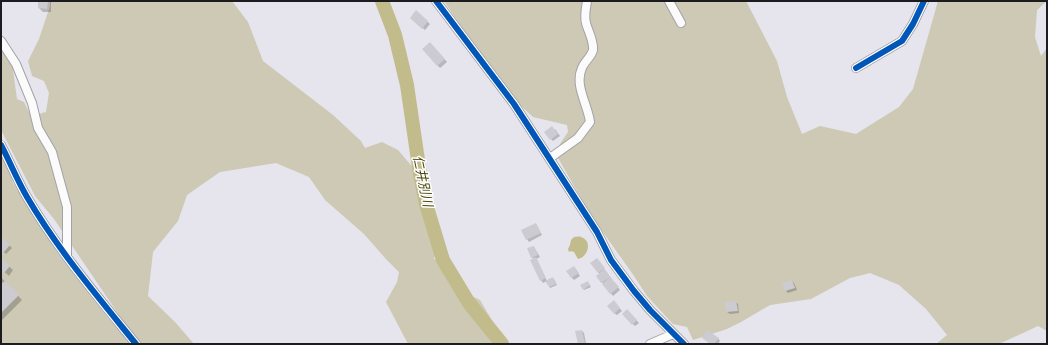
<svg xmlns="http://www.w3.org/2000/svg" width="1048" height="345" viewBox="0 0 1048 345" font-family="'Fira Sans Condensed','Noto Sans JP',sans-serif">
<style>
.green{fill:#cdc9b4}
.water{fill:#c2bb8b}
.shadow{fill:#0003}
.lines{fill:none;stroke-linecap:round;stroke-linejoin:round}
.river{stroke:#c2bb8b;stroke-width:14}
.building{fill:#cdcbd2}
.minor-casing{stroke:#a3a2a8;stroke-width:10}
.minor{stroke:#fbfbfc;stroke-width:8}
.cycleway-casing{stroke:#fff;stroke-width:8}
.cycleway{stroke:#0057b8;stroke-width:6}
.labels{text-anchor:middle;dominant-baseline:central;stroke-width:3;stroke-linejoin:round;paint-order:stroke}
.water-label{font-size:13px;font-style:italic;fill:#4b4409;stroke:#fff}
</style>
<rect width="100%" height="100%" fill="#e6e4ec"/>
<path class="green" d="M50,1H232L248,22L263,61L333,115L361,141L365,148L382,142L398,150L415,170L426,223L435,255L434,259L452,263L468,294L480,300L500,334L510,344H408L386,302L397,282L399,272L385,258L364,234L325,200L309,177L276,163L220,172L187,195L178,221L153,252L148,296L175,322L194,344H136L119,315L54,219L35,196L1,130V49L12,63L17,99L24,102L31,116L46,112L49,93L44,81L32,76L28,61L39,39L50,6Z
M444,1H746L777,61L787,97L802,134L820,126L856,134L899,107L913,89L938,1H1047L1037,10L1035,37L1041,56L1047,48V331L1038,326L999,344H936L947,335L926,309L899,285L870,273L850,278L811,299L770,305L741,322L727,329L693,340L687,327L673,324L647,296L632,273L590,214L558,158L560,144L568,132L567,125L533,117L521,106L476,49Z
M1,154L11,171L13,183L57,252L109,319L130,344H1Z"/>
<path class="water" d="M574,237C576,237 579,236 581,237C593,241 588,257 578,259L574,252L571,251L569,252L568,249L570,245L571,240Z"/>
<path class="shadow" d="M39,1H51V12H43L39,8Z
M416,12L430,24L425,30L411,18Z
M430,43L447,62L440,68L423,49Z
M555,129L560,136L553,141L551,139Z
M536,224L542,235L529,242L527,239Z
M1,237L12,248L6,254L1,250Z
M534,247L540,257L536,259L547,281L554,279L557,285L550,288L547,281L543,283L541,280L534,259L532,257Z
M1,259L13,270L9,276L1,269Z
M599,262L620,290L613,296L597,276L600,274L591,263Z
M576,270L580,276L574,280L567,272Z
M1,277L22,300L1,321Z
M792,281L794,283L797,290L788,293L786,291Z
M588,283L591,287L584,290V289Z
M735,302L738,304L739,313L730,314L727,312L726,303Z
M616,304L622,311L617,315L614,313Z
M627,310L639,323L635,326L623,314Z
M582,331L584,333L586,344H579Z
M718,338L720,341L718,344H711Z"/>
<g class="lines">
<path class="river" d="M382,1L395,35L407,85L420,174L426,204L443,260L469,303L502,344"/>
</g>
<path class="building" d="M38,1H48L47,9L38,8Z
M416,10L428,21L422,29L410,18Z
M430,42L445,59L437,66L422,49Z
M552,126L558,134L550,140L544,132Z
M536,223L541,233L526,240L521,230Z
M1,236L10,245L3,253L1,251Z
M534,246L538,255L531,258L527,248Z
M536,257L546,278L540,281L530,260Z
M1,258L10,266L4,273L1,270Z
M597,258L605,268L598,273L590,263Z
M574,266L579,273L571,278L566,271Z
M604,269L610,277L601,283L596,276Z
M553,277L556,284L549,287L545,281Z
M610,277L619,287L610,294L602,284Z
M792,280L795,288L785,291L782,283Z
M5,281L19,295L1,313V284Z
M588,281L590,285L583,290L580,285Z
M614,300L620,308L614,314L607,306Z
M736,301L738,311L726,312L725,302Z
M627,309L637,320L632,325L622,314Z
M582,330L585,344H578L575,331Z
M707,330L719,338L714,344H710L702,338Z"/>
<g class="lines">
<defs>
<path id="minor" d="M436,1L514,104L597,232L611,260L634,291L650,310L684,344
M669,1L681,23
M1,41L16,64L32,103L38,128L52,152L67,207V257
M856,68L902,41L913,24L924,1
M1,145C10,162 17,180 27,197C58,250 98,297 136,344
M550,158L578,138L590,122C588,105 574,85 582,68C584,62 592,56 593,50C594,41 588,31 586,23C584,16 586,8 587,1
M650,344L673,334"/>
</defs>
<use href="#minor" class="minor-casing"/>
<use href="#minor" class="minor"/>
<defs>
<path id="cycleway" d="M436,1L514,104L597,232L611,260L634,291L650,310L684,344
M856,68L902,41L913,24L924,1
M1,145C10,162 17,180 27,197C58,250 98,297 136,344"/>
</defs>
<use href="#cycleway" class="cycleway-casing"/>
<use href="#cycleway" class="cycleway"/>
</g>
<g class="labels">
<g class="water-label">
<text transform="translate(423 181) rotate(78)">仁井別川</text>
</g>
</g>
<rect width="1048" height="345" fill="none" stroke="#1c1b20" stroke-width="4"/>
</svg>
